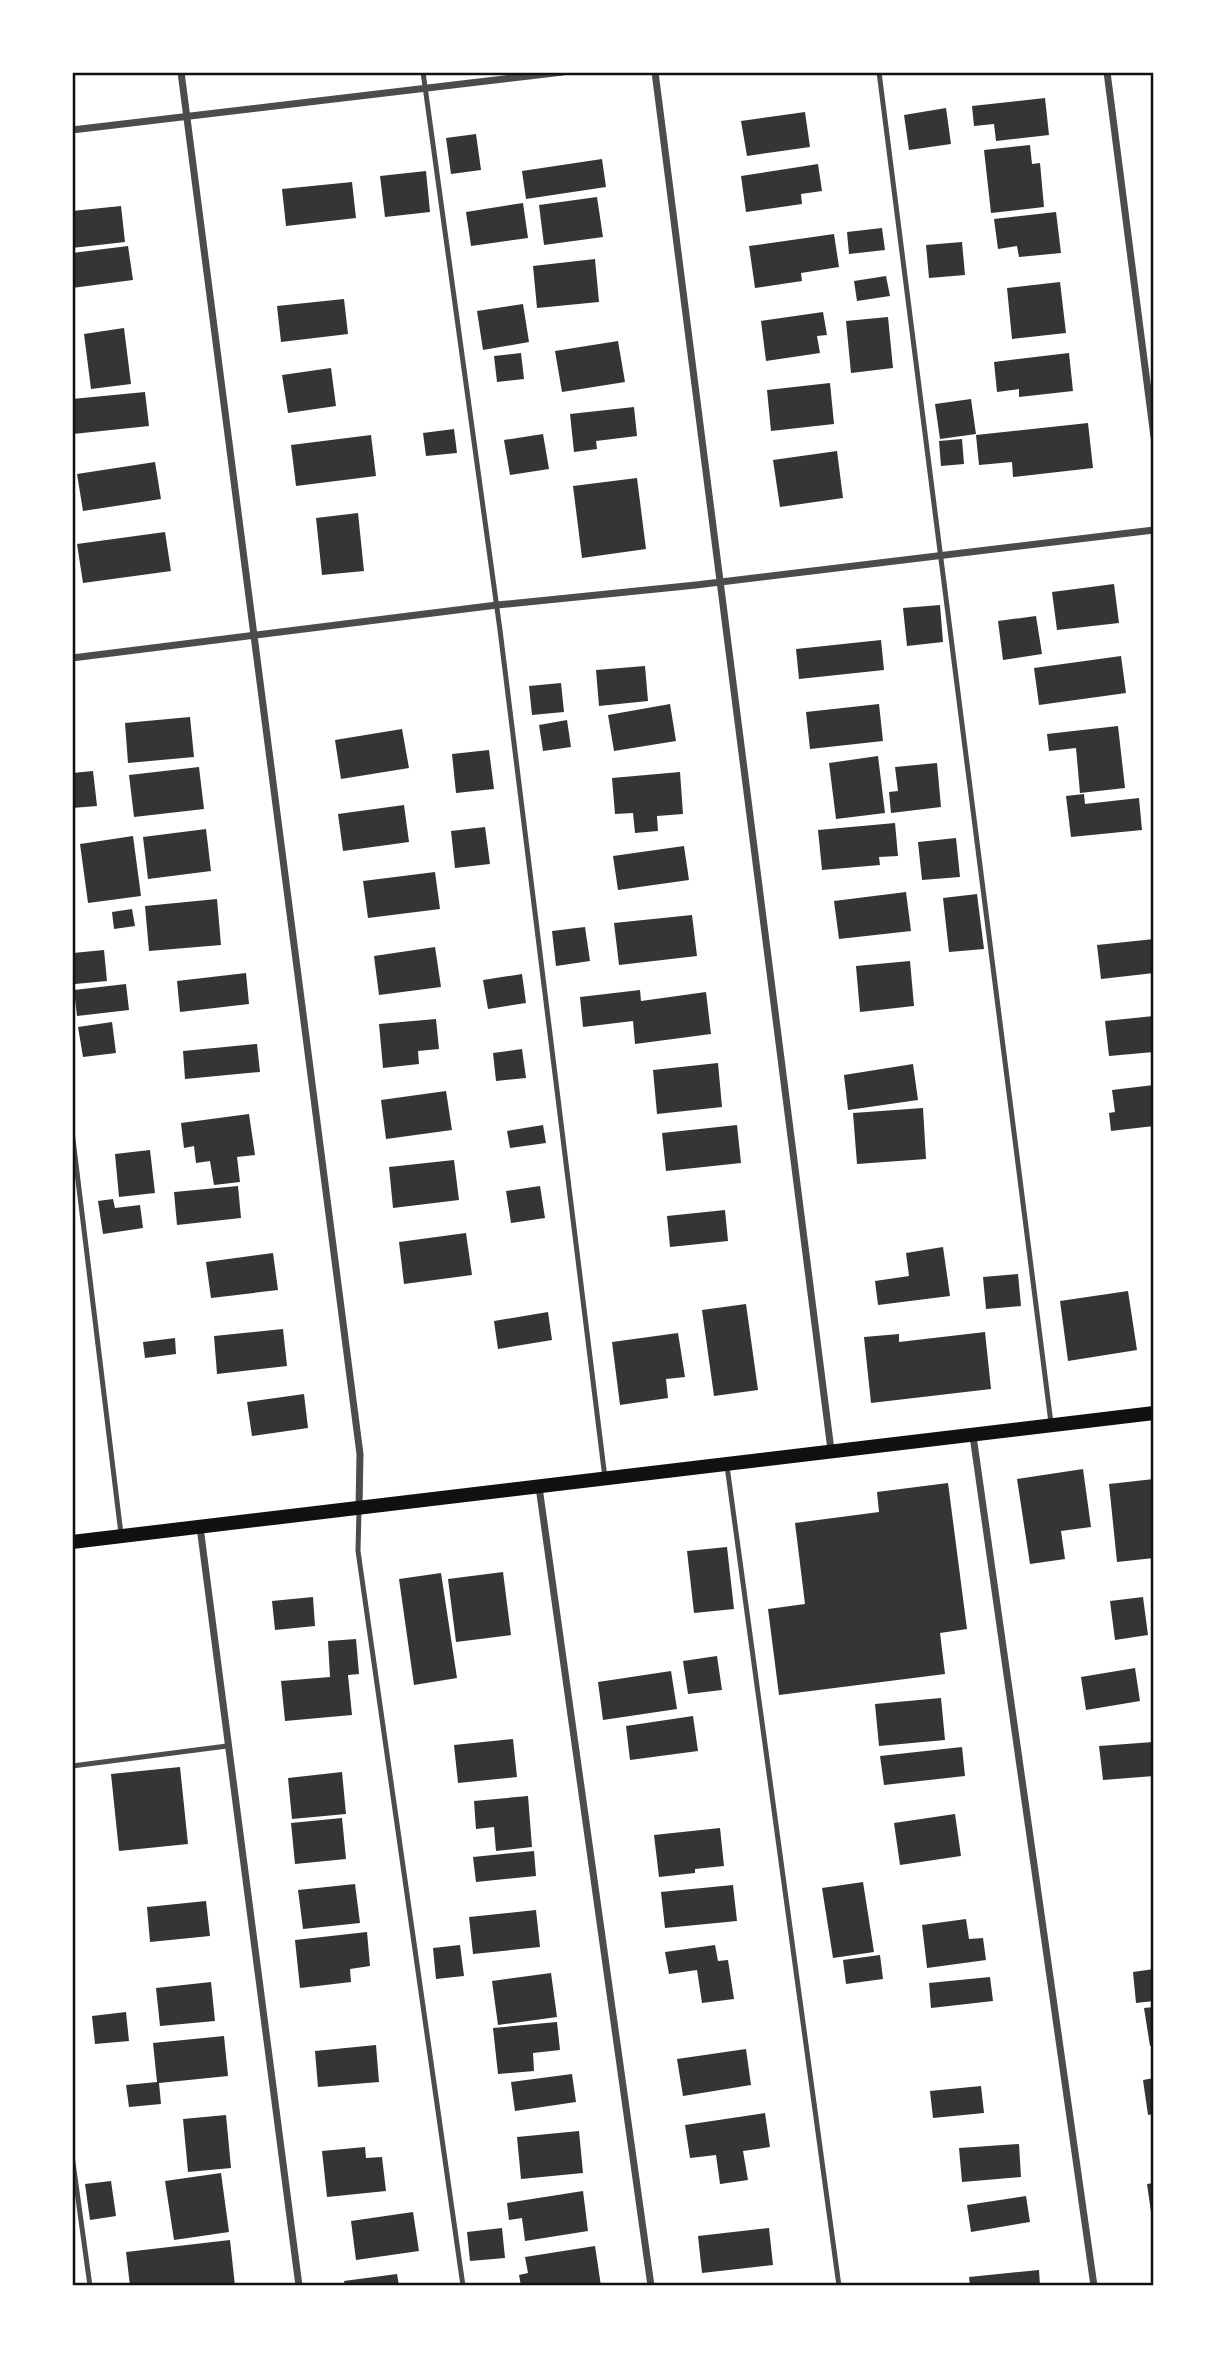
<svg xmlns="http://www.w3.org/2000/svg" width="1226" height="2358" viewBox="0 0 1226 2358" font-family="'Noto Serif',serif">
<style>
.building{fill:#353535}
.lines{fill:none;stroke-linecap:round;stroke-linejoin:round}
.service{stroke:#4c4c4c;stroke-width:5}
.minor{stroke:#4c4c4c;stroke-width:7}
.secondary{stroke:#111;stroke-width:14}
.neatline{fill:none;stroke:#111;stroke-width:2.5}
</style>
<rect width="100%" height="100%" fill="#fff"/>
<path class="building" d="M1045,98L1049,135L996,141L994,124L974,126L972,106Z
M946,108L951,144L909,150L904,115Z
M805,112L810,147L747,156L741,121Z
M476,134L481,170L451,174L446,138Z
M1030,145L1032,164L1040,163L1044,207L991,213L984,150Z
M602,159L606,187L526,199L522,171Z
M818,164L822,191L801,194L802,204L746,212L741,176Z
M426,171L430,212L385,217L380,176Z
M352,182L356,218L286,226L282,189Z
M597,197L603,237L544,245L539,205Z
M523,203L528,238L471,246L466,212Z
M121,206L125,242L72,248V211Z
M1056,212L1061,253L1019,257L1017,246L998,249L994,219Z
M882,228L885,250L849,254L847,232Z
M834,234L839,267L801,273L802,281L755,288L749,246Z
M962,242L965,275L929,278L926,245Z
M128,246L133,280L72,288V253Z
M595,259L599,302L537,308L533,266Z
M886,276L890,296L857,301L854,281Z
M1060,282L1066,333L1012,339L1007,288Z
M344,299L348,334L281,342L277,306Z
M523,304L529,342L483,350L477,311Z
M823,312L827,335L817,336L820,353L766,361L761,321Z
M888,317L893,368L851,373L846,321Z
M124,328L131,384L91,389L84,334Z
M618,341L625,382L562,392L555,351Z
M521,353L524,379L497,382L494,356Z
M1069,353L1073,391L1019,397V389L997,392L994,362Z
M331,368L336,406L288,413L282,375Z
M830,383L834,424L771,431L767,390Z
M145,392L149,426L73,434L72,399Z
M971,399L976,434L940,439L935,404Z
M634,407L637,436L596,441L597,449L574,452L570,414Z
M1088,423L1093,468L1013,477L1012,462L979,465L976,435Z
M454,429L457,453L426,456L423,433Z
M543,434L549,469L510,475L504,440Z
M371,435L376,476L296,486L291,445Z
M962,439L964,464L941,466L939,441Z
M837,451L843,498L780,507L773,460Z
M155,462L161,499L83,511L77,474Z
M637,478L646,549L582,558L573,486Z
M358,513L364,571L322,575L316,518Z
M165,532L171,571L83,583L77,544Z
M1114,584L1119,623L1057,630L1052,592Z
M940,605L943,642L907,646L903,608Z
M1036,616L1042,654L1003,660L998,621Z
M881,640L884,670L799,679L796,649Z
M1121,656L1126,693L1039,705L1034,668Z
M645,666L648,701L599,706L596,670Z
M561,683L564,712L532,715L529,686Z
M670,704L676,741L614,751L608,715Z
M879,704L883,741L810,749L806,712Z
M190,717L194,757L128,763L125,723Z
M567,720L571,747L543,751L539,725Z
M1118,726L1125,788L1080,793L1076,748L1049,751L1047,734Z
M402,729L409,768L341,779L335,740Z
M489,750L494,789L456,793L452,754Z
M878,756L885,813L836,819L829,763Z
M937,763L941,807L891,813L889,792L898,791L895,767Z
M199,767L204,809L134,817L129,775Z
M93,771L97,806L72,808V773Z
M680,772L683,814L657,816L658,831L635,833L633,813L615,814L612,778Z
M1084,794L1085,804L1139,798L1142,830L1071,837L1066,796Z
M404,805L409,842L343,851L338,814Z
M895,823L898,856L879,857L880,865L822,870L818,830Z
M485,827L490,864L455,868L451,831Z
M206,829L211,871L148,879L143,837Z
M133,836L141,896L88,903L80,844Z
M956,838L960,877L922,880L918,842Z
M684,846L689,880L618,890L613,856Z
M435,872L440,909L368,918L363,881Z
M906,892L911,931L839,939L834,901Z
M977,894L984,949L949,952L943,898Z
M217,899L221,945L149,951L145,906Z
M132,909L135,926L114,929L112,912Z
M692,915L697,956L619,965L614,923Z
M585,927L590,961L556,966L552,931Z
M1154,939V973L1101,979L1097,945Z
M435,947L441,987L379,995L374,956Z
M104,950L107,981L75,984L73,953Z
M910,961L914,1006L860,1012L856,966Z
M246,973L249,1004L180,1012L177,981Z
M522,974L526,1003L488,1009L483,980Z
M126,984L129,1010L77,1016L74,990Z
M640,990L641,1001L706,992L711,1034L635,1044L633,1021L583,1027L580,997Z
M1154,1016V1052L1109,1056L1105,1021Z
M436,1019L439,1049L418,1051L419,1064L383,1068L379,1024Z
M112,1022L116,1053L83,1057L78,1027Z
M257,1044L260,1072L185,1079L183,1051Z
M522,1049L526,1078L496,1081L493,1053Z
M718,1063L722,1107L657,1114L653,1070Z
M913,1064L918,1100L848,1110L844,1075Z
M1154,1085V1126L1111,1131L1109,1113L1115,1112L1112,1090Z
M446,1091L452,1130L386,1139L381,1100Z
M923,1108L926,1159L857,1164L853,1113Z
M249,1114L255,1155L237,1157L240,1182L214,1185L210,1161L196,1163L194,1146L184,1148L181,1123Z
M543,1125L546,1143L510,1148L507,1131Z
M737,1125L741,1163L666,1171L662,1133Z
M150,1150L155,1193L119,1197L115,1154Z
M454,1160L459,1200L393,1208L389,1167Z
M238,1186L241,1218L177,1225L174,1192Z
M540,1186L545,1218L511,1223L506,1191Z
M113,1199L115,1208L140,1205L143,1228L103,1234L98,1201Z
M725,1210L728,1241L670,1247L667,1216Z
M466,1233L472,1275L404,1284L399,1242Z
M943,1247L950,1296L878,1305L875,1281L909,1276L906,1253Z
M273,1253L278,1290L211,1298L206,1262Z
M1018,1274L1021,1306L986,1309L983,1277Z
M1128,1291L1137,1350L1068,1361L1060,1301Z
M746,1304L758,1390L714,1396L702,1310Z
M548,1312L552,1340L498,1349L494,1321Z
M283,1329L287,1366L217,1374L214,1336Z
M985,1332L991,1389L871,1403L864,1337L899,1334V1342Z
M678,1333L685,1377L666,1379L668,1398L620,1405L612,1342Z
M175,1338L176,1354L145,1358L143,1342Z
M304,1394L308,1428L252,1436L247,1402Z
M1083,1469L1091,1527L1061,1531L1065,1559L1030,1564L1017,1479Z
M1154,1479V1558L1117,1562L1109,1484Z
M948,1483L967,1629L940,1633L945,1674L779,1695L768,1609L805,1604L795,1523L879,1512L877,1492Z
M727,1547L734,1609L694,1613L687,1551Z
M503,1572L511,1635L456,1642L448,1579Z
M441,1573L457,1678L414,1685L399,1579Z
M313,1597L315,1626L275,1630L272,1601Z
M1143,1597L1148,1635L1115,1640L1110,1601Z
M356,1639L359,1674L348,1675L352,1715L285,1721L281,1681L330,1677L328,1641Z
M717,1656L722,1690L688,1694L683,1661Z
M1135,1668L1140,1701L1086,1710L1081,1677Z
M671,1671L677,1709L603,1720L598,1682Z
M941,1698L945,1740L879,1746L875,1704Z
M693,1716L698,1751L630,1760L626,1726Z
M513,1739L517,1777L458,1783L454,1745Z
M1153,1742L1154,1776L1103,1780L1099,1746Z
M962,1747L965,1776L884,1785L880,1756Z
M180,1767L188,1844L119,1851L111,1774Z
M342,1772L346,1814L292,1819L288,1778Z
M528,1796L532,1847L496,1851L494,1827L476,1829L474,1801Z
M955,1814L961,1856L900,1865L894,1823Z
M342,1818L346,1859L295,1864L291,1823Z
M720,1828L724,1866L695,1869V1873L659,1877L654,1835Z
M534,1851L536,1876L476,1882L473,1857Z
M863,1882L874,1952L833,1958L822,1888Z
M355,1884L360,1923L303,1929L298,1890Z
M733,1885L737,1921L665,1928L661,1892Z
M206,1901L210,1936L150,1942L147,1907Z
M536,1910L540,1947L473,1954L469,1917Z
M966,1919L969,1939L983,1938L986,1960L927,1968L922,1925Z
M367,1932L370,1966L350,1969L351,1982L300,1988L295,1940Z
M460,1945L464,1976L436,1979L433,1948Z
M715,1945L718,1961L728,1960L734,1999L702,2003L697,1970L669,1974L665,1952Z
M880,1955L883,1979L846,1984L843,1960Z
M1154,1969V2001L1136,2003L1133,1972Z
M551,1973L557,2017L498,2025L492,1981Z
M990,1977L993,2001L931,2008L929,1983Z
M211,1982L215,2021L160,2026L156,1988Z
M1154,2007V2045L1150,2046L1144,2008Z
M126,2012L129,2041L95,2044L92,2016Z
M557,2022L560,2050L533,2053L534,2071L498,2074L493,2028Z
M224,2036L228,2076L159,2083L161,2104L129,2107L126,2085L157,2082L153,2043Z
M376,2045L379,2082L318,2087L315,2051Z
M746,2049L751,2085L683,2096L677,2059Z
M572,2074L576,2102L515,2111L511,2082Z
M1154,2078V2114L1148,2115L1143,2080Z
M981,2086L984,2113L933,2118L930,2091Z
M765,2113L770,2147L743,2151L748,2180L720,2184L716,2155L690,2158L685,2125Z
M226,2115L231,2168L188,2172L183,2119Z
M579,2131L583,2173L521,2179L517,2137Z
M1019,2144L1021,2177L962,2182L959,2148Z
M365,2147L366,2158L382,2157L386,2191L327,2197L322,2151Z
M221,2173L229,2232L174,2240L165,2181Z
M111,2181L116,2216L90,2220L85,2184Z
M1154,2183V2212H1151L1147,2184Z
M583,2191L588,2231L525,2241L522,2218L509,2220L507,2203Z
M1026,2196L1030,2222L971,2232L967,2205Z
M413,2212L419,2251L356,2260L351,2221Z
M502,2228L505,2258L470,2261L467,2232Z
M769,2228L773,2265L702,2273L698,2236Z
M230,2240L235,2286H130L126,2252Z
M595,2246L601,2286H521L519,2275L528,2273L525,2257Z
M1039,2270L1040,2286H970L969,2277Z
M397,2274L399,2286H345L344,2281Z"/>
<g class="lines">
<path class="service" d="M423,72L500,630L605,1478
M879,72L1051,1423
M72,1131L121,1534
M727,1466L839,2286
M359,1510L358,1551L463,2286
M72,1766L227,1746
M72,2155L90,2286"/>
<path class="minor" d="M181,72L360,1454L359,1507
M655,72L831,1450
M1107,72L1154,437
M72,130L563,72
M72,658L497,605L696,585L1154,530
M973,1436L1094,2286
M539,1487L651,2286
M200,1527L299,2286"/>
<path class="secondary" d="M72,1542L1154,1413"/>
</g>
<rect width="1226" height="2358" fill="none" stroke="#ffffff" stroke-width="147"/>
<rect x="74" y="74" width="1078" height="2210" class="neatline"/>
</svg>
